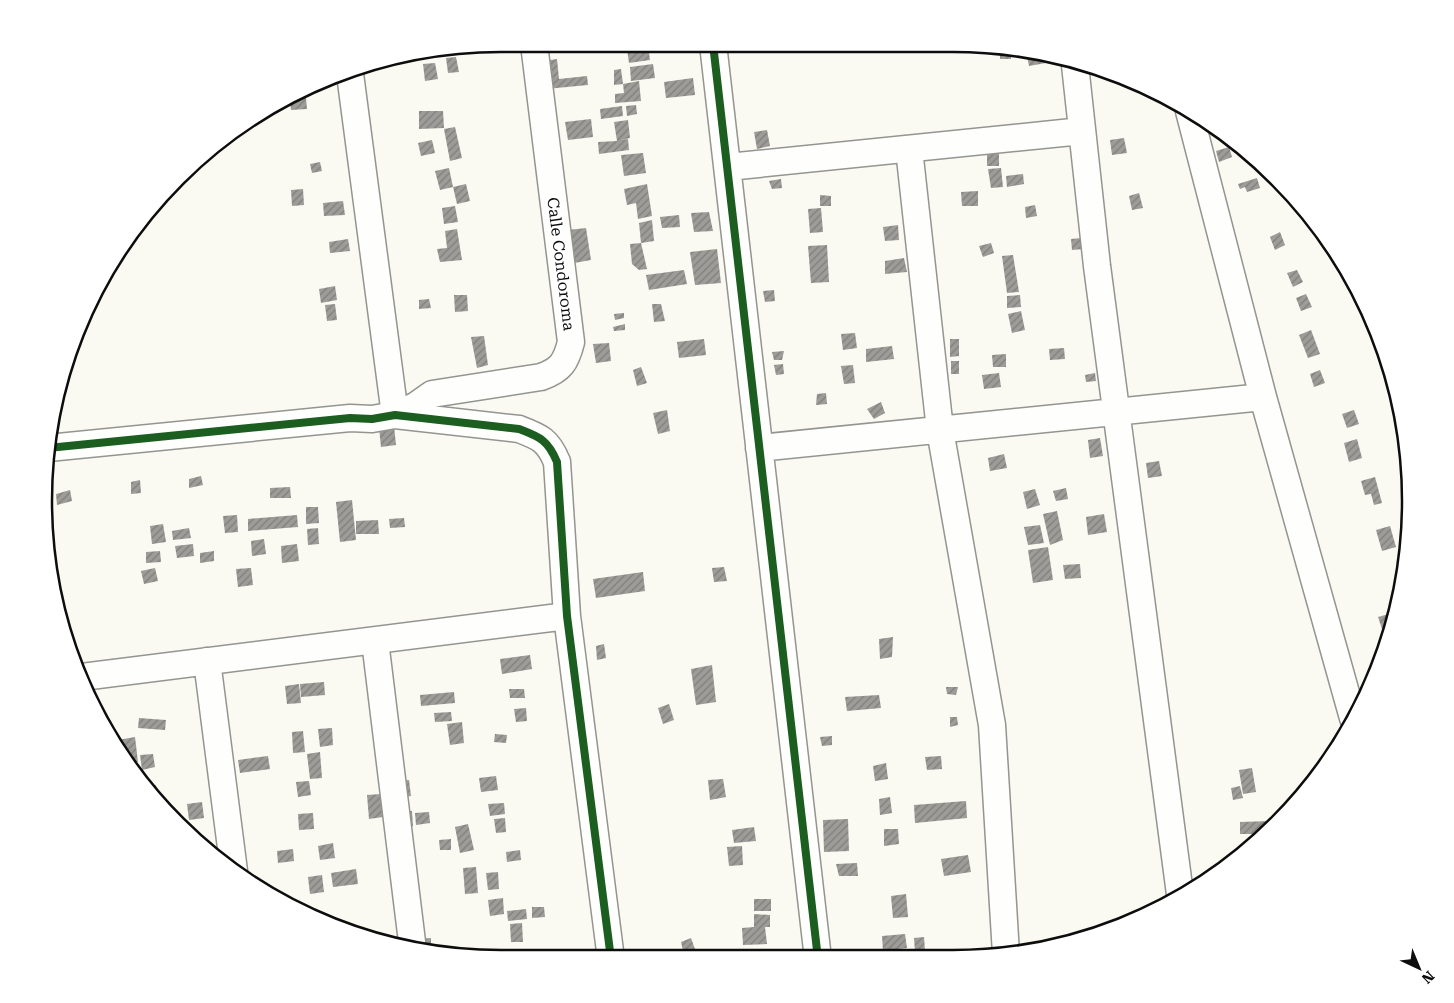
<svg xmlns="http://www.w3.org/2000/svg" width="1454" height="1003" viewBox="0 0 1454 1003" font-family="'Roboto Serif',serif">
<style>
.building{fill:url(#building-hatch)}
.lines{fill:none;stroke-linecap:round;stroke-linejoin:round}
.street-casing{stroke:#949490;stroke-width:29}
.street{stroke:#fefefd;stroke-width:26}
.cycleway-casing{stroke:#fff;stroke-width:11}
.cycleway{stroke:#1b5e20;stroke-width:8}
.labels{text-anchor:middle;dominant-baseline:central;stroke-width:5;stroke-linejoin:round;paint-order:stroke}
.street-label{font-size:16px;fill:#0d0d0d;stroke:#fff}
.rim{fill:none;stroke:#0d0d0d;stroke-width:2.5}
</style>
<defs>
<pattern id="building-hatch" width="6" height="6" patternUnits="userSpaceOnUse" patternTransform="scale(1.25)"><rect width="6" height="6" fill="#9e9c98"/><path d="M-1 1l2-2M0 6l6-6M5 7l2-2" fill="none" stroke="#7f7e7a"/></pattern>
</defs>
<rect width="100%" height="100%" fill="#fafaf2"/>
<path class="building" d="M606,44H619V46L606,47Z
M648,46L650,60L629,63L627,49Z
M1000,48L1011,49V59H1000Z
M1026,51L1042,52L1057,58V61L1029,66Z
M456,57L459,72L448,73L446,58Z
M557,59L559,79L587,76L588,85L546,89L544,61Z
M435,63L438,79L425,81L423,64Z
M653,64L655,78L631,81L630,67Z
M621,69L623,84L614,85V70Z
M693,78L695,95L666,98L664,82Z
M639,81L641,101L615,103V94L624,93L623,84Z
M306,98L307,109L291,110L290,101L296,99Z
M636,105L637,114L627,116L626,106Z
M622,106L623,116L601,119L600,109Z
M419,111H443L444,128L419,129Z
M591,119L593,137L568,140L565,122Z
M628,120L630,138L621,140L628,139L629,150L599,154L598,142L617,141L614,122Z
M455,127L462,158L450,161L444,129Z
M767,130L770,146L757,149L754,132Z
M1124,138L1127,153L1112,155L1110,140Z
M432,140L435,153L421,156L418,143Z
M1229,147L1232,157L1219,162L1216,151Z
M643,153L646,173L624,176L621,155Z
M999,153V166H987V154Z
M320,162L322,171L312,173L310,164Z
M449,168L453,187L440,190L435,171Z
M1001,168L1003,187L991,188L988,169Z
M1023,174L1024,184L1007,187L1006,176Z
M1257,178L1260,188L1247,192L1245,187L1240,189L1238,184Z
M781,179L782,188L772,189L769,181Z
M466,184L470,201L457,204L453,187Z
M647,184L652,216L638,219L636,203L627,205L624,189Z
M303,189L304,205L292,206L291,190Z
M978,191V206H962L961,192Z
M1139,193L1143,208L1132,210L1129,196Z
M820,195L831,196V206H820Z
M343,201L345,215L324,216L323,203Z
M1035,205L1037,216L1026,218L1025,207Z
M455,206L458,222L444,224L442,208Z
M821,208L823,232L810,233L808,209Z
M709,212L713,231L694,232L691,213Z
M679,215L680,227L662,228L660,217Z
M652,220L654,241L641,243L639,223Z
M898,225L899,240L885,241L883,227Z
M586,228L591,260L574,263L568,230Z
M457,229L462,260L440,262L437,249L447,248L445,231Z
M1280,232L1285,245L1275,250L1270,237Z
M1081,238L1083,249L1072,250L1071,239Z
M348,239L350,251L330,253L329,242Z
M641,243L647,269L639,270L632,264L630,244Z
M991,243L994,253L983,257L979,246Z
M827,245L829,282L811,283L808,246Z
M717,249L721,283L695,285L690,252Z
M1013,255L1019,292L1007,293L1002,256Z
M904,258L907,272L885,274V261Z
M684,270L687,284L649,290L646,275Z
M1297,270L1303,282L1293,287L1287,273Z
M335,286L337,300L321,303L319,289Z
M774,290L775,301L765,302L763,291Z
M1306,294L1312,307L1301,311L1296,298Z
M454,295H467L468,311L455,312Z
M1020,295L1021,307L1007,308V296Z
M429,299L431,308L419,309V300Z
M335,304L337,320L327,321L325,305Z
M652,304H661L665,321L654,322Z
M1021,311L1025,330L1012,333L1008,314Z
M624,313V318L615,320L614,314Z
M625,324V330L614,331L613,327Z
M1311,330L1320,354L1308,358L1299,335Z
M855,333L857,348L843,350L841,334Z
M484,336L488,365L477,368L471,337Z
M704,339L706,355L679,358L677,342Z
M950,339H959V356L950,357Z
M609,343L611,361L596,363L593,344Z
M892,346L894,359L866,362V349Z
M1064,348L1065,359L1050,360L1049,349Z
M784,351L782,360H774L772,352Z
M1006,354V367H993L992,355Z
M951,361H959V374H951Z
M783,364L784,374L776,375L774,365Z
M853,365L855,383L844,384L841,366Z
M641,367L647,383L637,386L633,370Z
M1320,370L1325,383L1314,387L1310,374Z
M999,373L1001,387L984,389L982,375Z
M1095,373L1096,381L1086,382L1085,375Z
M826,393L827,404L816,405L817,394Z
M881,402L885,413L874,419L867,409Z
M667,410L670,431L658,434L653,413Z
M1354,410L1359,424L1347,428L1342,414Z
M394,426L396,445L381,447L379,428Z
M1100,438L1103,456L1090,458L1088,440Z
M1357,439L1362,458L1349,462L1344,443Z
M1004,454L1007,468L990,471L988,458Z
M1159,461L1162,476L1148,478L1146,463Z
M201,476L203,485L189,488V479Z
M1375,477L1382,503L1374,505L1371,494L1365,495L1361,481Z
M140,480L141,493L131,494V482Z
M290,487L291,498H270V488Z
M1066,488L1068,499L1056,501L1053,491Z
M1035,489L1040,505L1027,509L1023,492Z
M70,490L72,501L57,505L56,494Z
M352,500L356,540L340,542L336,502Z
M306,507H318L319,523L306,524Z
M1057,511L1063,540L1050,545L1043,514Z
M1104,514L1107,532L1088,535L1086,517Z
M237,515L238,532L225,533L223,516Z
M297,515L298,527L248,531V519Z
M404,518L405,527L390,528L389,519Z
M378,520L379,534H356V521Z
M163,524L166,542L152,544L150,526Z
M1040,525L1044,543L1028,545L1024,527Z
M1390,526L1396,547L1382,551L1376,530Z
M189,528L191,538L173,540L172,531Z
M318,528L319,544L308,545L307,529Z
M264,539L266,554L252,556L251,541Z
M193,544L194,556L177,558L175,546Z
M297,544L299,561L282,563L281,546Z
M1048,547L1053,580L1033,583L1028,550Z
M160,551L161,562L146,563V552Z
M214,551V561L200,563V553Z
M1080,564L1081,578L1065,579L1063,565Z
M724,567L727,581L714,582L712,568Z
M155,568L158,581L144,584L141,571Z
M251,568L253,585L238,587L236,569Z
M643,572L645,591L596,598L593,579Z
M1392,613L1394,617L1391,627L1382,629L1378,617Z
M893,637L892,657L880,659L879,639Z
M604,644L606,658L597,660L596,646Z
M530,655L532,669L502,674L500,659Z
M712,665L716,702L696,705L691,669Z
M324,682L325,695L301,697L300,684Z
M299,684L301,703L287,704L285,686Z
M946,687H958L956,695L947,694Z
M509,689H524L525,698H510Z
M454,692L455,703L421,706L420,695Z
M879,695L881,708L847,711L845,697Z
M669,704L674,720L663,724L658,708Z
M526,708L527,721L516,722L514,709Z
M451,712L452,721L435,722L434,713Z
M950,717H957L958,725L950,727Z
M139,718L166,720L165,730L138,728Z
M462,722L464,743L450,745L447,724Z
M332,728L333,745L320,747L318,729Z
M303,731L305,752L293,753L292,732Z
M495,734L507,735L506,743L494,742Z
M832,736V745L822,746L820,737Z
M135,737L138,762H133L118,740Z
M320,752L322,778L310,779L307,754Z
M153,754L155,767L142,770L140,755Z
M268,756L270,769L240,773L238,760Z
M941,756L942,769L927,770L925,757Z
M886,763L888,779L875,781L873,766Z
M1252,768L1256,792L1243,794L1239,770Z
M496,776L498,790L481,792L479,778Z
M723,779L726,797L710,800L708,780Z
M409,780L411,796L397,798L395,781Z
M309,781L311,795L298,797L296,782Z
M156,785L158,798L150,786Z
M1240,786L1243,798L1233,800L1231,788Z
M381,794L383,817L369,819L367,795Z
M890,797L892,813L880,815L879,799Z
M966,801L967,818L915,823L914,805Z
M202,802L204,818L189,820L187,804Z
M504,803L505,814L490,816L488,804Z
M412,811L413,826L402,827L401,812Z
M429,812L430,823L416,825L415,813Z
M313,813L314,829L299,830L298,814Z
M505,818L506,832L496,833L494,819Z
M848,819L849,851L824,852L823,820Z
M1270,821V829L1264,834H1240V822Z
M468,824L474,850L460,853L455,827Z
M754,827L756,841L734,843L732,830Z
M884,829H898L899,844L884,846Z
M451,839V850H440L439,840Z
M333,843L335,858L320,860L318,846Z
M742,846L743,865L729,866L727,847Z
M293,849L294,861L278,863L277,851Z
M520,850L521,860L507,862L506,852Z
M968,855L971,872L944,876L941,859Z
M857,863L858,876H839L836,864Z
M476,867L478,893L465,894L463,868Z
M356,869L358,884L333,887L331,873Z
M498,872L499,889L488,890L486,873Z
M322,875L324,892L310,894L308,877Z
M906,894L908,917L893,918L891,896Z
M503,898L504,914L490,916L488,900Z
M754,899H771V911H754Z
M532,907H544L545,917L532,918Z
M526,909L527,919L508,921L507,911Z
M754,914L770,915V927H765L767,944L743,945L742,928L754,927Z
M522,923L523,942H511L510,924Z
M905,934L907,948L883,951L882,936Z
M924,937L925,951L915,952L914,938Z
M431,938V950L417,951L416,939Z
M691,938L696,952L684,955L681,942Z
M511,954L512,959H495V956Z"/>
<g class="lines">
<defs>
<path id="street" d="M713,44L818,959
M1075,65L1097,266L1180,894
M350,74L395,415
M1189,111L1263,397L1353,718
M909,149L940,430L992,725L1006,954
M728,167L1082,131
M395,415L415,406L432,394L541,377C561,370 566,362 571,342L534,44
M48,448L350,418L372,419L395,415L519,429C540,437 548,440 557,462L567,616L611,959
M759,448L1263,397
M375,641L413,950
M207,661L234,871
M82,677L567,616"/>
</defs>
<use href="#street" class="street-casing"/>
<use href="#street" class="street"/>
<defs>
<path id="cycleway" d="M713,44L818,959
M48,448L350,418L372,419L395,415L519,429C540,437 548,440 557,462L567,616L611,959"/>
</defs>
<use href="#cycleway" class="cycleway-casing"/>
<use href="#cycleway" class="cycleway"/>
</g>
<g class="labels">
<g class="street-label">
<text transform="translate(561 264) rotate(83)">Calle Condoroma</text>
</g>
</g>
<path d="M0 0H1454V1003H0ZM501 52H953A449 449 0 0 1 1402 501V501A449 449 0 0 1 953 950H501A449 449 0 0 1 52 501V501A449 449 0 0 1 501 52Z" fill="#fff" fill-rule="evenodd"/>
<path class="rim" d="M501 52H953A449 449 0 0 1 1402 501V501A449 449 0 0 1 953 950H501A449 449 0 0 1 52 501V501A449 449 0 0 1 501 52Z"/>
<g transform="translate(1419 968) rotate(136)" stroke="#ffffff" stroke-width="4" paint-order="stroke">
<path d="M0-4L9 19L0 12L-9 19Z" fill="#0d0d0d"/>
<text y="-8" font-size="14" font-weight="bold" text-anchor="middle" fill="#0d0d0d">N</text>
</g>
</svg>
